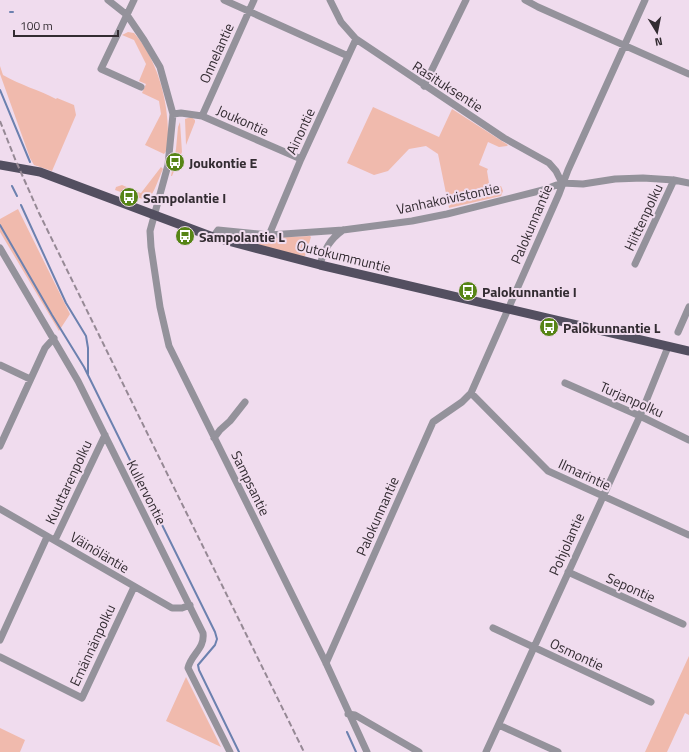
<svg xmlns="http://www.w3.org/2000/svg" width="689" height="752" viewBox="0 0 689 752" font-family="'Titillium Web',sans-serif">
<style>
.green{fill:#f0baad}
.lines{fill:none;stroke-linecap:round;stroke-linejoin:round}
.stream{stroke:#6c81af;stroke-width:2}
.minor{stroke:#94929b;stroke-width:7}
.major{stroke:#534f60;stroke-width:9}
.rail{stroke:#968995;stroke-width:2;stroke-dasharray:6 3;stroke-linecap:butt}
.labels{text-anchor:middle;dominant-baseline:central;stroke-width:4;stroke-linejoin:round;paint-order:stroke}
.street-label{font-size:14px;fill:#332c32;stroke:#f0dcee}
.poi-label{font-size:14px;font-weight:bold;fill:#332c32;stroke:#f0dcee;text-anchor:start}
</style>
<rect width="100%" height="100%" fill="#f0dcee"/>
<path class="green" d="M128,32L134,33C157,59 168,99 168,134C168,140 169,149 164,154L145,145L161,114L159,101L142,93L146,84L139,81L146,64L134,40L122,35Z
M0,66L3,75C20,85 39,90 56,99L57,98L74,105L76,115L52,171L34,165L30,158L0,74Z
M373,107L439,137L452,109L508,145L507,146L499,147L488,142L479,165L488,169L487,171L490,189L501,186L503,191L501,196L449,208L438,154L426,146L409,149L388,171L374,175L347,163Z
M191,117L195,120V122L186,145L185,119Z
M180,122L182,152L172,176H171L176,149L178,127Z
M161,167L163,169C158,180 155,191 148,200L135,197L115,190L116,187L122,185L129,188V190L141,193Z
M18,209L70,314L59,331L0,232V219Z
M225,233L268,238L310,236L311,237L305,256L295,255L224,235Z
M689,656V715L685,713L667,752H645Z
M186,677L221,747L166,721Z
M0,728L25,740L20,752H0Z"/>
<g class="lines">
<path class="stream" d="M10,12H13
M0,90L30,162
M12,186L17,196
M21,205L66,303L86,336L88,348V374
M0,225L52,315L84,367L215,632L217,639L215,645L198,665L199,670L239,752
M347,732L356,752"/>
<path class="minor" d="M108,0L127,15L144,40L160,67L173,114L168,165L150,231L151,247L160,307L169,346L326,663L367,752
M134,0L101,69L141,87
M224,0L348,56
M330,0L341,22L356,39L504,138L549,163L556,171L562,183
M525,0L538,7L689,74
M424,86L466,0
M173,114L181,113L202,116L301,159
M202,116L254,0
M269,235L301,159L356,39
M213,237L218,230L269,235L343,230L412,221L447,214L543,190L562,183L583,184L615,179L643,178L674,180L689,183
M0,248L78,381L203,633C205,649 191,654 188,668L230,752
M635,264L674,180
M320,265C324,250 330,239 343,230
M678,332L689,307
M0,365L30,379
M565,383L640,416L689,440
M471,393L548,471L689,535
M214,438L220,430L230,421L245,402
M0,446L45,348L54,338
M0,509L172,608H182L190,605
M55,540L105,435
M568,572L683,624
M493,628L651,702
M0,640L47,537
M0,657L82,698L134,587
M326,663L433,422L462,402L471,393L559,194L568,170L645,0
M348,714L355,715L419,752
M499,725L558,752
M486,752L640,416L668,347"/>
<path class="major" d="M0,165L40,172L213,237L320,265L689,351"/>
<path class="rail" d="M0,121L15,159L39,213L304,752"/>
</g>
<defs>
<symbol id="bus-disc" viewBox="-11 -11 22 22"><circle r="9.5" fill="#568415" stroke="#f0dcee"/><path d="M-5-6H5V4H4V6H2V4H-2V6H-4V4H-5ZM-3.5-4V0h7V-4ZM-3.5 1.2v1.5H-2V1.2ZM2 1.2v1.5H3.5V1.2Z" fill="#fff"/></symbol>
</defs>
<g fill-rule="evenodd">
<use href="#bus-disc" x="164" y="151" width="22" height="22"/>
<use href="#bus-disc" x="118" y="186" width="22" height="22"/>
<use href="#bus-disc" x="174" y="225" width="22" height="22"/>
<use href="#bus-disc" x="457" y="280" width="22" height="22"/>
<use href="#bus-disc" x="538" y="316" width="22" height="22"/>
</g>
<g class="labels">
<g class="street-label">
<text transform="translate(216 53) rotate(-66)">Onnelantie</text>
<text transform="translate(448 86) rotate(33)">Rasituksentie</text>
<text transform="translate(243 120) rotate(24)">Joukontie</text>
<text transform="translate(300 131) rotate(-65)">Ainontie</text>
<text transform="translate(448 198) rotate(-12)">Vanhakoivistontie</text>
<text transform="translate(643 217) rotate(-65)">Hiittenpolku</text>
<text transform="translate(531 224) rotate(-67)">Palokunnantie</text>
<text transform="translate(344 256) rotate(14)">Outokummuntie</text>
<text transform="translate(632 399) rotate(24)">Turjanpolku</text>
<text transform="translate(585 474) rotate(25)">Ilmarintie</text>
<text transform="translate(68 482) rotate(-65)">Kuuttarenpolku</text>
<text transform="translate(251 483) rotate(64)">Sampsantie</text>
<text transform="translate(147 492) rotate(63)">Kullervontie</text>
<text transform="translate(377 516) rotate(-66)">Palokunnantie</text>
<text transform="translate(566 544) rotate(-66)">Pohjolantie</text>
<text transform="translate(100 552) rotate(31)">Väinöläntie</text>
<text transform="translate(631 587) rotate(24)">Sepontie</text>
<text transform="translate(92 645) rotate(-65)">Emännänpolku</text>
<text transform="translate(577 654) rotate(25)">Osmontie</text>
</g>
<g class="poi-label">
<text x="189" y="162">Joukontie E</text>
<text x="143" y="197">Sampolantie I</text>
<text x="199" y="236">Sampolantie L</text>
<text x="482" y="291">Palokunnantie I</text>
<text x="563" y="327">Palokunnantie L</text>
</g>
</g>
<g transform="translate(657 32) rotate(170)" stroke="#f0dcee" stroke-width="3" paint-order="stroke">
<path d="M0-3L7 15L0 10L-7 15Z" fill="#332c32"/>
<text y="-6" font-size="11" font-weight="bold" text-anchor="middle" fill="#332c32">N</text>
</g>
<path d="M14 30v6h104v-6" fill="none" stroke="#332c32" stroke-width="2"/>
<text x="20" y="30" font-size="12" fill="#332c32" stroke="#f0dcee" stroke-width="3" paint-order="stroke">100 m</text>
</svg>
